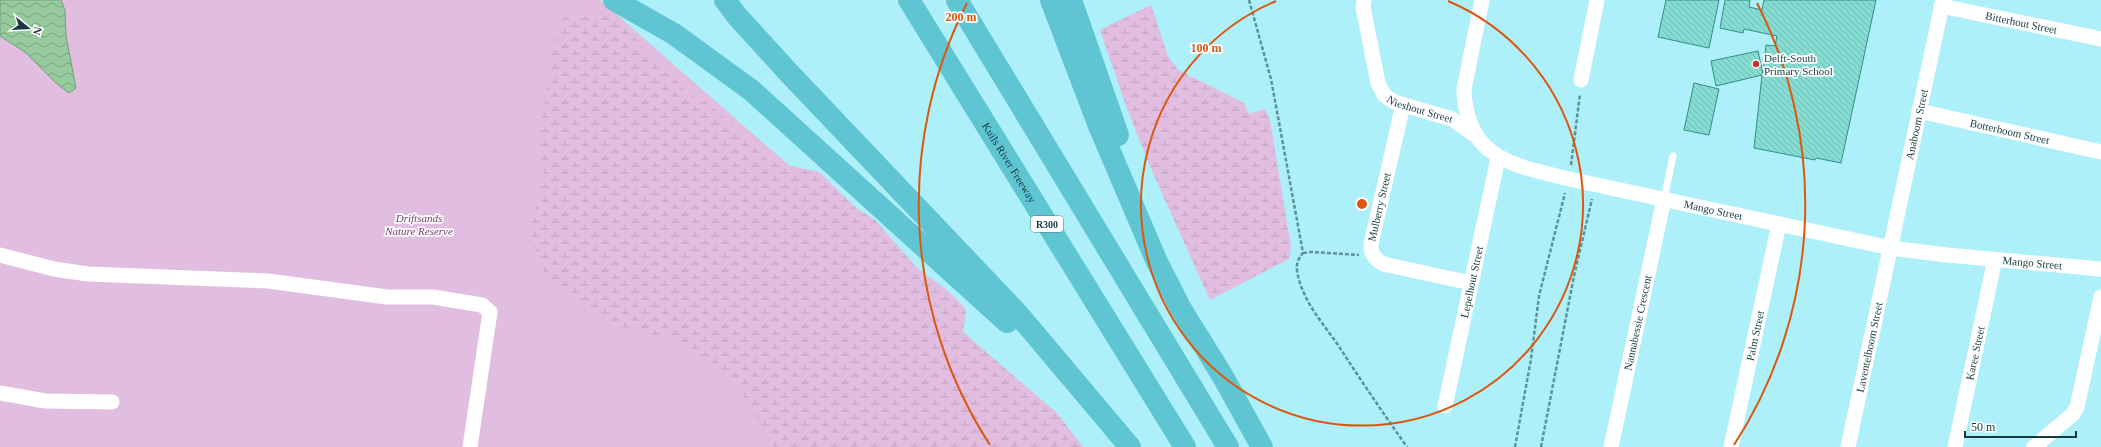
<svg xmlns="http://www.w3.org/2000/svg" width="2101" height="447" viewBox="0 0 2101 447" font-family="Georgia,serif">
<style>
.green{fill:#e1bde0}
.wetland{fill:url(#wetland-marsh)}
.water{fill:url(#water-waves);stroke:#709f80}
.building{fill:url(#building-back-hatch);stroke:#348e87}
.lines{fill:none;stroke-linecap:round;stroke-linejoin:round}
.path{stroke:#5e9198;stroke-width:2.5;stroke-dasharray:4 2;stroke-linecap:butt}
.service{stroke:#fff;stroke-width:7}
.minor{stroke:#fff;stroke-width:15}
.motorway{stroke:#60c5d3;stroke-width:22}
.ring{fill:none;stroke:#dd570f;stroke-width:2}
.poi-dot{fill:#c43630;stroke:#fff;stroke-width:1.5}
.labels{text-anchor:middle;dominant-baseline:central;stroke-width:3.5;stroke-linejoin:round;paint-order:stroke}
.shield{fill:#fff;stroke:#5b7579;stroke-width:1}
.shield-label{font-size:10px;font-weight:bold;fill:#153a3f}
.street-label{font-size:11px;fill:#153a3f;stroke:#fff}
.poi-label{font-size:11px;fill:#153a3f;stroke:#fff;text-anchor:start}
.park-label{font-size:11px;font-style:italic;fill:#763b76;stroke:#fff}
.centre{fill:#dd570f;stroke:#fff;stroke-width:2}
.ring-label{font-size:12px;text-anchor:middle;font-weight:bold;fill:#dd570f;stroke:#fff;stroke-width:3.5;stroke-linejoin:round;paint-order:stroke}
</style>
<defs>
<pattern id="wetland-marsh" width="20" height="14" patternUnits="userSpaceOnUse"><rect width="20" height="14" fill="#e1bde0"/><path d="M1 5h8M5 5V1M11 12h8M15 12V8" fill="none" stroke="#c0a3c1"/></pattern>
<pattern id="water-waves" width="16" height="10" patternUnits="userSpaceOnUse"><rect width="16" height="10" fill="#97ca9c"/><path d="M0 5q4-4 8 0t8 0" fill="none" stroke="#7aa581"/></pattern>
<pattern id="building-back-hatch" width="6" height="6" patternUnits="userSpaceOnUse"><rect width="6" height="6" fill="#85dcd3"/><path d="M-1 5l2 2M0 0l6 6M5-1l2 2" fill="none" stroke="#72beb6"/></pattern>
</defs>
<rect width="100%" height="100%" fill="#adf0fa"/>
<path class="green" d="M0,0H600L831,202L1081,447H0Z"/>
<path class="wetland" d="M1151,5L1168,56L1178,70L1244,103L1249,114L1265,109L1270,120L1291,247L1289,259L1210,300L1155,178L1127,109L1100,30Z
M586,11L608,17L630,31L647,52L690,95L703,99L756,144L766,159L777,163L819,172L856,208L875,220L918,269L946,289L964,307L966,313L963,332L1057,413L1083,447H774L734,382L672,340L616,325L588,312L564,294L544,273L529,231L544,175L539,131L545,102L550,60L562,19L571,13Z"/>
<path class="water" d="M0,0H61L65,10L66,36L76,88L69,93L56,83L25,52L0,36Z"/>
<path class="building" d="M1666,0H1719L1709,48L1658,37Z
M1725,0H1750L1749,7L1762,10L1764,0H1876L1841,163L1816,158L1815,160L1754,148L1762,75L1716,86L1711,61L1758,51L1763,74L1766,45L1775,46L1777,36L1744,29L1743,33L1720,28Z
M1694,83L1719,89L1709,135L1684,130Z"/>
<g class="lines">
<path class="path" d="M1249,0L1271,79L1303,253C1299,258 1296,263 1297,270C1301,299 1322,322 1338,345C1360,379 1383,413 1407,447
M1571,165L1580,94
M1303,253L1312,252L1359,255
M1515,447L1531,359L1539,296L1565,193
M1541,447L1574,276L1592,199"/>
<path class="service" d="M1664,199L1673,156"/>
<g class="minor">
<path id="s1" d="M1364,0L1363,7L1378,83L1384,95L1394,102L1452,119L1473,134"/>
<path id="s2" d="M1482,0L1464,89C1466,159 1513,165 1569,179L1891,248L1947,255L2101,269"/>
<path id="s3" d="M1941,6L2101,39"/>
<path d="M1581,80L1597,0"/>
<path d="M1403,105L1371,244C1370,253 1375,259 1383,264L1471,283"/>
<path id="s4" d="M1919,111L2101,152"/>
<path d="M0,255L54,269L88,274L268,281L387,297H433L482,305L490,312L470,447"/>
<path d="M0,393L45,401L112,402"/>
<path id="s5" d="M1445,406L1498,158"/>
<path id="s6" d="M1611,447L1664,199"/>
<path id="s7" d="M1731,447L1779,224"/>
<path id="s8" d="M1848,447L1943,0"/>
<path id="s9" d="M1955,447L1995,259"/>
<path d="M2034,447L2073,414L2077,407L2101,297"/>
</g>
<g class="motorway">
<path d="M614,0L674,34L751,90L1007,322"/>
<path d="M725,0L737,16L788,72L1018,314L1130,447"/>
<path id="s10" d="M909,0L1185,447"/>
<path d="M957,0L1228,447"/>
<path d="M1051,0L1099,126L1157,262L1181,309L1222,375L1262,447"/>
<path d="M1071,0L1118,135"/>
</g>
</g>
<g class="ring">
<path d="M1448 1A221 221 0 1 1 1276 1"/>
<path d="M990 445A443 443 0 0 1 967 3M1757 3A443 443 0 0 1 1734 445"/>
</g>
<circle class="poi-dot" cx="1756" cy="64" r="4"/>
<g class="labels">
<rect class="shield" x="1031" y="216" width="32" height="16" rx="3"/>
<g class="shield-label">
<text x="1047" y="224">R300</text>
</g>
<g class="street-label">
<text stroke="none"><textPath href="#s3" startOffset="82">Bitterhout Street</textPath></text>
<text stroke="none"><textPath href="#s1" startOffset="137">Nieshout Street</textPath></text>
<text stroke="none"><textPath href="#s8" startOffset="330">Anaboom Street</textPath></text>
<text stroke="none"><textPath href="#s4" startOffset="93">Botterboom Street</textPath></text>
<text stroke="none"><textPath href="#s10" startOffset="191">Kuils River Freeway</textPath></text>
<text transform="translate(1379 207) rotate(-77)">Mulberry Street</text>
<text stroke="none"><textPath href="#s2" startOffset="392">Mango Street</textPath></text>
<text stroke="none"><textPath href="#s2" startOffset="716">Mango Street</textPath></text>
<text stroke="none"><textPath href="#s5" startOffset="127">Lepelhout Street</textPath></text>
<text stroke="none"><textPath href="#s6" startOffset="127">Nannabessie Crescent</textPath></text>
<text stroke="none"><textPath href="#s7" startOffset="114">Palm Street</textPath></text>
<text stroke="none"><textPath href="#s8" startOffset="102">Laventelboom Street</textPath></text>
<text stroke="none"><textPath href="#s9" startOffset="96">Karee Street</textPath></text>
</g>
<g class="poi-label">
<text x="1764" y="58">Delft-South<tspan x="1764" dy="13">Primary School</tspan></text>
</g>
<g class="park-label">
<text x="419" y="218">Driftsands<tspan x="419" dy="13">Nature Reserve</tspan></text>
</g>
</g>
<circle cx="1362" cy="204" r="6" class="centre"/>
<g class="ring-label">
<text x="961" y="21">200 m</text>
<text x="1206" y="52">100 m</text>
</g>
<g transform="translate(28 28) rotate(108)" stroke="#ffffff" stroke-width="3" paint-order="stroke">
<path d="M0-3L7 15L0 10L-7 15Z" fill="#153a3f"/>
<text y="-6" font-size="11" font-weight="bold" text-anchor="middle" fill="#153a3f">N</text>
</g>
<path d="M1965 431v6h111v-6" fill="none" stroke="#153a3f" stroke-width="2"/>
<text x="1971" y="431" font-size="12" fill="#153a3f" stroke="#ffffff" stroke-width="3" paint-order="stroke">50 m</text>
</svg>
